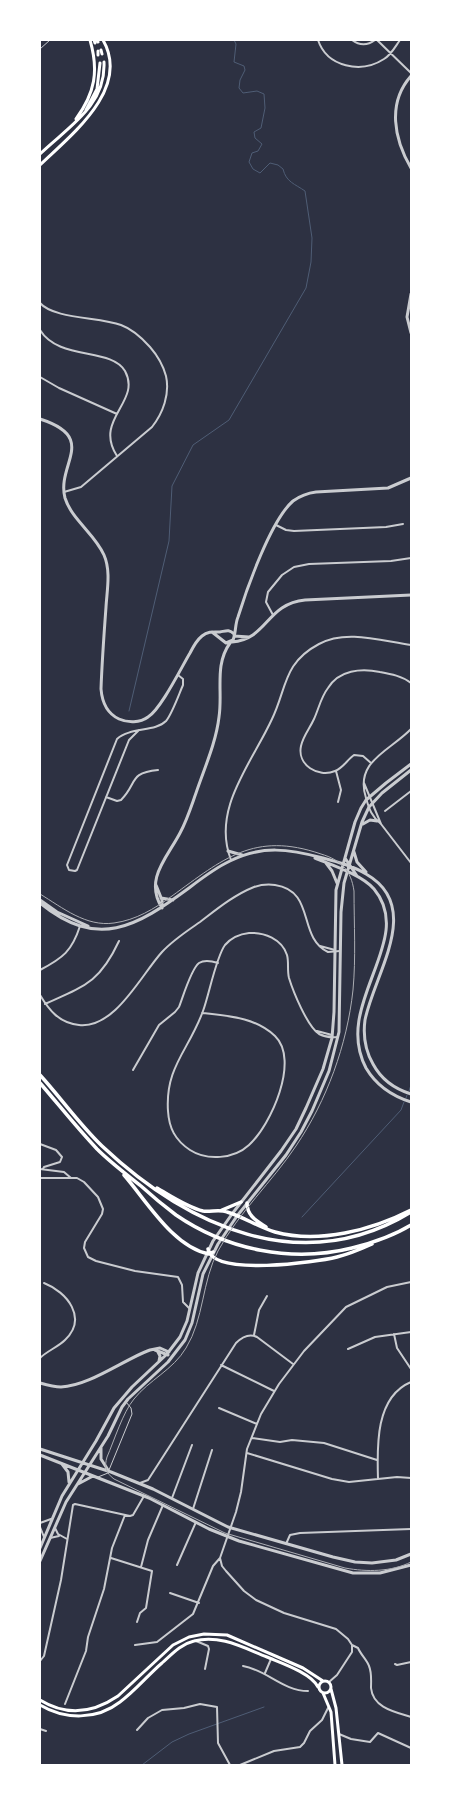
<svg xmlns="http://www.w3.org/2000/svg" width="451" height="1805" viewBox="0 0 451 1805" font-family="'Asap Condensed',sans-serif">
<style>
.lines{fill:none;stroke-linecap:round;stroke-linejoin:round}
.stream{stroke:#4f5d75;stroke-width:1}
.service{stroke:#caccd0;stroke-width:1}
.minor{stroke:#caccd0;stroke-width:2}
.tertiary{stroke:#caccd0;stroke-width:3}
.secondary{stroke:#fff;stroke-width:3}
.trunk{stroke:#fff;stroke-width:3.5}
.tram{stroke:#abadb3;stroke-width:1}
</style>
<rect width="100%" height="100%" fill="#2d3142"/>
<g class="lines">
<path class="stream" d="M129,711L169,541L172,486L193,445L229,420L306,288L311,262L312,238L305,191C295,184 286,182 283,169L278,165L270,163L260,173L253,169L249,162L252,153L258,151L262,144L255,138L254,132L261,128L265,108L264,94L257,91L243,93L239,88L240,80L245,70L244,66L234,62L236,44L234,40
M409,1091L411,1085
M406,1098L407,1095
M302,1217L401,1110L404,1102
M142,1765L172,1742L189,1734L264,1707"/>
<path class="service" d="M40,49L50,40
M109,1470L132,1414L131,1408L126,1402
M98,1477L108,1473"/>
<path class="minor" d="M318,40C327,67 361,74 384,59C391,55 395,47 400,40
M352,40C360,46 367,46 375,40
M377,40L411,73
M40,303C54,319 99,317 121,325C132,329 142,338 150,347C157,355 163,365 166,376C170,394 163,413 152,427L81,487L64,492
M40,330C59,361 111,347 125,371C142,402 93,419 117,456
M40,377L59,388L117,414
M276,525L286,530L294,531L386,527L403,524
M273,615L266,602L268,592L282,575L294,567L309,564L391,561L411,558
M139,730L129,740L77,870L75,871L69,870L67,865L117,739C130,727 155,732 166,721C172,714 179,694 183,685V679L178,675
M371,763L363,756L354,755C347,760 343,768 335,771C318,778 297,765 301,746C303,736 310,728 314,719C319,708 321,697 328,688C339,670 361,668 380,672C391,674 402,676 411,683
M336,771L341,790L338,802
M364,783L381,824L411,863
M106,797L117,801L121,800C138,783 128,773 158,770
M385,811L411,791
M381,824C372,817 369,809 366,798C354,761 390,751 411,729
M231,860C211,809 252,763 272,719C287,688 283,663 319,644C346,629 382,641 411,645
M320,946L335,950
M40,970C63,958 72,951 80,926
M40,995C49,1010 59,1023 79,1025C115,1029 141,975 162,952C173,940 187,931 200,922C217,909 234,895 254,887C260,885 268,884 275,885C316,891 297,937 328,952L340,951
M45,1004C85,986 100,982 119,941
M202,1013C228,1016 255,1017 275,1036C300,1060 271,1125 249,1145C234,1159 207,1161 190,1150C175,1140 169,1128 168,1111C165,1067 189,1050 203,1011C209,995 216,957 225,945C231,938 240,934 249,933C264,932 282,939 287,955C289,962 287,970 289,978C293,991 307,1026 319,1034C325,1037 331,1038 338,1037
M317,1031L332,1035
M133,1070L159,1025L175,1012L179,1007C183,997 191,969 199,963C205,959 212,961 218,963
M40,1144L56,1150L62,1157L60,1162L44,1167L43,1169
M40,1169L64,1172L71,1178
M40,1178H77L84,1182L98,1197L103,1209L102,1214L85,1242L84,1248L88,1257L96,1261L135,1271L178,1277L182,1285L183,1302L190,1309
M394,1334L397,1348L411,1369
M254,1335L259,1310L267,1296
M348,1349L375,1337L411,1332
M40,1358C47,1351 58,1347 65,1340C88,1318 67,1292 44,1283
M221,1365L274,1391
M219,1408L257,1424
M252,1438L280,1442L292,1440L324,1443L377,1460
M247,1453L332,1479L349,1482L397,1477L411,1478
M378,1479C377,1447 375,1397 411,1382
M140,1483L148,1480L236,1343C242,1337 249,1333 257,1337L293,1364
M172,1498L192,1445
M193,1509L212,1450
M40,1523L51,1519
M40,1527L44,1537
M55,1528L58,1534L67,1539
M50,1538L59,1536
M286,1544L290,1535L300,1533L411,1529
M111,1558L152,1571L146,1608L140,1613L137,1622
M177,1565L196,1522
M141,1567L148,1540L163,1505
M170,1593L199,1603
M196,1641L208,1646L209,1649L205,1669
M135,1645L157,1642L193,1614L213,1566L220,1558
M352,1645L358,1648C361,1655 367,1660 369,1666C372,1673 371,1681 371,1688C373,1708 395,1712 411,1717
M40,1661L44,1656L61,1580L73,1505L75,1504L130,1516L133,1515L144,1496
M395,1664L397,1665L411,1662
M243,1666C267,1670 283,1691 308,1691
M265,1673L271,1659
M329,1682L337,1675L352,1652V1645L348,1639L336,1629L284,1613L256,1600L244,1591L226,1571L222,1566L220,1558L236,1512L241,1492L247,1449L261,1414L279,1384L304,1351L346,1307L387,1287L411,1282
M65,1704L86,1651L88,1637L104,1589L112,1548L125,1515
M40,1729L46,1731
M137,1730L148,1718L162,1710L184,1708L200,1704L217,1707L218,1743L230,1765
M339,1734L351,1739L370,1742L378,1733L411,1748
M240,1765L274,1751L300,1747L304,1743L310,1731L322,1720L328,1708"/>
<path class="tertiary" d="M411,76C387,103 394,139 411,168
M411,294L407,317L411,333
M40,419C99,438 56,464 65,498C72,520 95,534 104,555C111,571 107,590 106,607C104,634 102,661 101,689C102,701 106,713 119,719C128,723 140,723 148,717C161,709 181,668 190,653C193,647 197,640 202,636C208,631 214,632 220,632C226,631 229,629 234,634
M212,632L226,643L233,640C236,633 235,624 238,617C247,588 271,520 293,501C300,496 308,493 316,492L388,488L411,478
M234,636L249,637
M232,642C268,639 266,604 305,600L411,595
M363,824L370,820L377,821
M228,851L242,855
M354,852L357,862L366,872
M315,858C332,865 362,875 374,889C417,940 332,1004 366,1068C376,1085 392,1096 411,1102
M345,858L357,876
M326,863L332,871L337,883
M156,885L162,900V906
M161,898L173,900
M40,900L57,912L88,926
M40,903C98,950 136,927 189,888C202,878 215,868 230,861C262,845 289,849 323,858C338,862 353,866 366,874C424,907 374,974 365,1020C363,1035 365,1050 373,1064C381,1079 395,1089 411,1094
M162,908C144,879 167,858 180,833C187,820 191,807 196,793C204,769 216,743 219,717C223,692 214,665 230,643
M155,1350L168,1355
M157,1350L160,1356L159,1361
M40,1383C47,1385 54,1387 61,1387C89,1386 123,1360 150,1350L160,1348L169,1352
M101,1448V1459L108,1470
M40,1449L111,1472L153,1489L228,1527L333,1557L355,1562L372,1563L396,1560L411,1554
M40,1455L149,1498L209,1529L239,1541L353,1573H380L411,1565
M62,1464L68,1472L69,1482
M78,1484L93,1476
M40,1548L62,1496L96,1441L114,1408L132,1387L167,1354L180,1337L187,1321L198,1273L213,1241L232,1214L281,1151L296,1129L306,1108L323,1069L332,1038L334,1012L336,890L355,822L361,808L366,800L386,783L411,764
M40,1561L66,1502L108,1436L122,1407L128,1399L168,1362L185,1340L192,1323L203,1274L218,1244L237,1216L286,1155L301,1132L312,1111L329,1071L339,1032L341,912L344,883L362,822L369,807L382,793L411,770"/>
<path class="secondary" d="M94,40L95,43
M97,40L98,42
M101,50L102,54
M98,51V55
M86,110L97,89L100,63
M76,119C95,93 99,71 90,40
M40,154C68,127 106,106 104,62
M40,165C71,135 131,89 103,40
M319 1687a6 6 0 1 1 12 0a6 6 0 1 1-12 0Z
M331,1689L336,1708L342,1765
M323,1693L331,1712L335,1765
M40,1700C66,1716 93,1713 118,1696L173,1645L189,1637L204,1634L227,1635L303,1668L323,1681
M40,1705C65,1720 97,1720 120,1702C135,1691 148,1675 162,1663C172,1654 181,1644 194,1641C220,1634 244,1648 267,1657C281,1663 311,1673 318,1687"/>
<path class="trunk" d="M40,1075C61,1098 79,1124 102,1146C187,1226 301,1279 411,1212
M40,1083C59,1105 77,1128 97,1149C111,1163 126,1174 141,1186C152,1196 164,1206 176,1215C227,1250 292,1263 352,1248C372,1243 393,1236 411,1225
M124,1175C146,1200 173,1247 209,1254L213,1252
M157,1188C171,1196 187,1207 203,1211C211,1212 220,1209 227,1212C244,1217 258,1227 275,1232C319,1244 372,1230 411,1210
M247,1203C247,1216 257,1221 266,1227
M222,1210L241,1202
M208,1249C213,1277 317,1262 337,1257C349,1254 361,1249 372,1244"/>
<path class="tram" d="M40,894C63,908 86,927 114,923C136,920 154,909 172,896C223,859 254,831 321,854C341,860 351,870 354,891C354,924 356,958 353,990C347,1045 327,1100 296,1146C272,1182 239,1212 218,1251C202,1281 204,1319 186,1348C173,1370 149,1380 134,1399C123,1412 114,1441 107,1457C104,1467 106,1473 114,1479L225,1533L345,1568C367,1572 391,1572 411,1562"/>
</g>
<rect width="451" height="1805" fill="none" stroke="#ffffff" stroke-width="82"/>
</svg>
